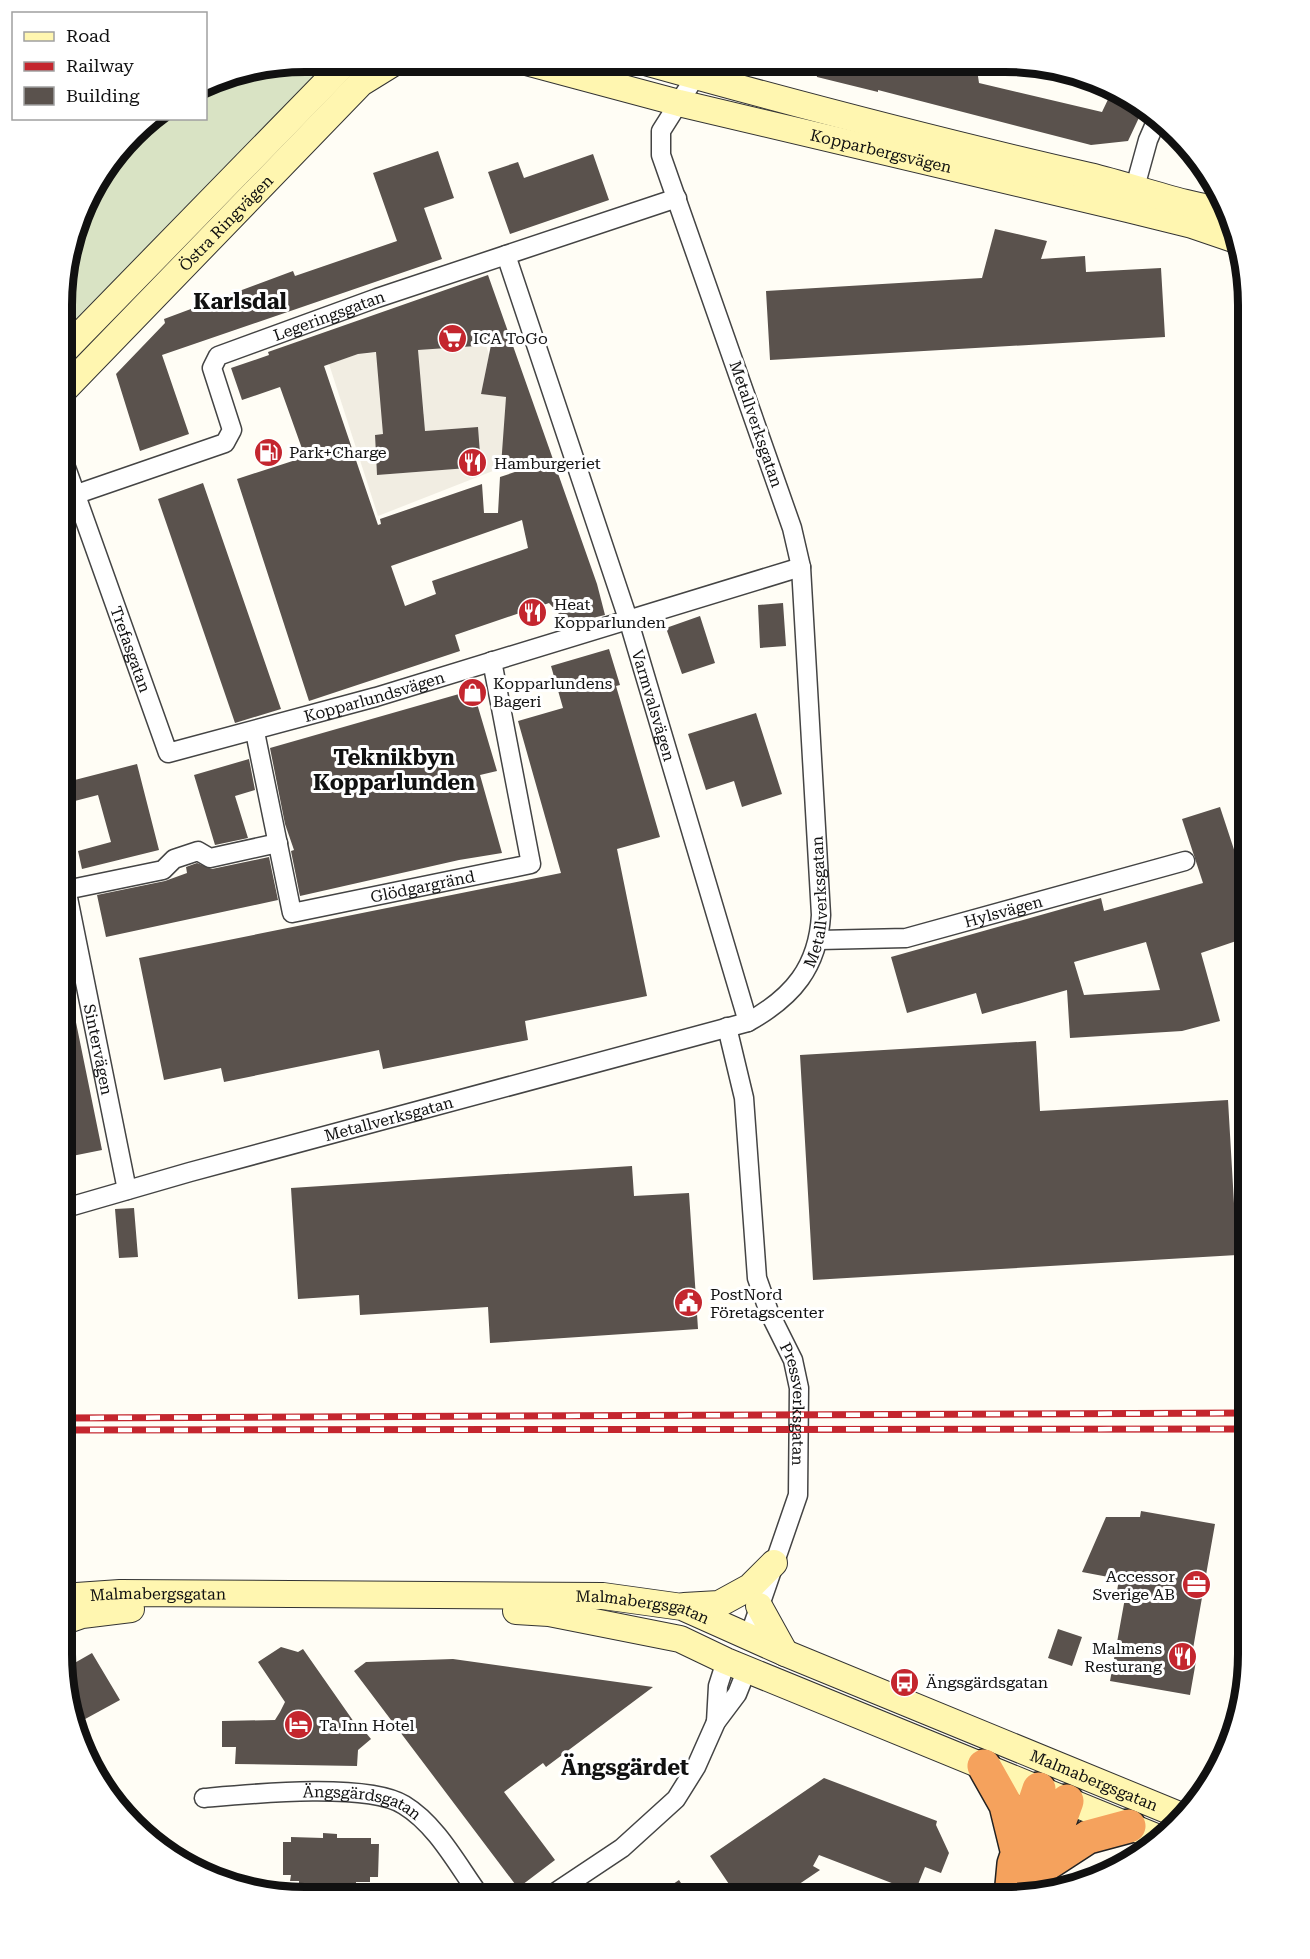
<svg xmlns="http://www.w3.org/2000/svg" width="1310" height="1959" viewBox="0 0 1310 1959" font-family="'Roboto Serif',serif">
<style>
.cemetery{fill:#d9e3c4}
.plaza{fill:#f1ede2;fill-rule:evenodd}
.building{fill:#5a524d;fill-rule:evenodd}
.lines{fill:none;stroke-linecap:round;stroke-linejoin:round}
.street-casing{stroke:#444;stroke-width:21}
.secondary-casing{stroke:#333;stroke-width:28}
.highway-casing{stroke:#222;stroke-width:36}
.street{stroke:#fff;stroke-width:18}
.secondary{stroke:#fff6b0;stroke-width:26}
.highway{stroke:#f5a25d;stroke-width:33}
.rail-casing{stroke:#c4262e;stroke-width:7}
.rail{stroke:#fff;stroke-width:4.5;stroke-dasharray:14;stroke-linecap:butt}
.labels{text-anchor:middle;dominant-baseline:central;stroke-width:6;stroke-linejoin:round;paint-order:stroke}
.street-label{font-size:16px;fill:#111;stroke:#fff}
.poi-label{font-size:16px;fill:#111;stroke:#fff;text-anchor:start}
.district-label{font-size:22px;font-weight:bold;fill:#111;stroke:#fff}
.rim{fill:none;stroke:#111;stroke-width:8}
</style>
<rect width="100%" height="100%" fill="#fffdf5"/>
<path class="cemetery" d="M305,62H328L64,336V273L94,184L145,122L150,119L206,118V87L227,75Z"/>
<path class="plaza" d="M486,345L489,355L481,394L506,397L503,467L378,516L329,364L358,354ZM419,369L424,414L382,418ZM477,427L480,467L377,475L375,435Z"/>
<path class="building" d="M814,63H976L979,83L1102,112L1113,89L1144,107L1128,141L1091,145L878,90V92L817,77Z
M438,151L454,198L424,208L442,259L162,355L189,434L140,451L116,374L165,323L164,319L293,271L295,276L397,241L373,173Z
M593,154L609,200L510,234L488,172L518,162L524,178Z
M995,229L1047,241L1041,259L1085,256L1086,272L1161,268L1165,337L770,360L766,291L982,278Z
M488,275L597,584L605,615L568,624L549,603L455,635L460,651L309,701L237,479L305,457L280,387L242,400L231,368L269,355L268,352ZM491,345L481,394L506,397L501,466H533L500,477L498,513H484L482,484L380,519L381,524L378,525L324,366L358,354L376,352L383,434L375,435L377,475L481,467L478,427L425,431L418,350ZM522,520L528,548L432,581L436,594L405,606L391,566Z
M203,483L281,709L235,723L158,499Z
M783,603L786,646L760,648L758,605Z
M700,616L715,663L682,674L666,628Z
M609,649L620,685L616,686L660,837L617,849L647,996L525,1021L528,1040L383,1069L379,1050L224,1082L221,1068L164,1080L139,958L561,873L518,721L563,708L551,666Z
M473,690L497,771L480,775L502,853L459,860L300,896L291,851L294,850L285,824L270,748Z
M756,713L782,794L742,807L734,781L706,790L688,734Z
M249,759L255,790L235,796L248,838L215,845L194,775Z
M137,764L159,850L82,869L78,851L111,842L98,795L67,803L63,783Z
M1220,807L1248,892V937L1201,953L1220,1021L1182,1031L1070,1038L1067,990L982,1014L976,993L907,1013L891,957L1101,898L1104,911L1203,883L1182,819ZM1146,942L1160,990L1084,995L1074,962Z
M269,857L278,900L106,937L97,895L165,881L187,873L186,867L197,863L212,869Z
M63,988H69L102,1150L62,1158Z
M1036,1041L1040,1111L1228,1100L1237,1255L813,1280L800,1055Z
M632,1166L634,1196L689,1193L698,1329L490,1343L488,1307L360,1315L359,1295L298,1299L291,1188Z
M134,1208L138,1257L119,1258L115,1209Z
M1141,1511L1215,1524L1191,1660L1196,1661L1190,1695L1110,1681L1125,1598L1116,1597L1119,1579L1082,1572L1106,1517H1140Z
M1058,1629L1082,1637L1072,1666L1048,1658Z
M281,1647L298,1652L303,1649L354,1722H357L371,1739L358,1750L357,1766L235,1764L236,1747H222V1721L275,1720L280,1712L285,1702L258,1662Z
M92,1653L120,1700L76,1724L64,1669Z
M453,1659L653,1687L546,1767L543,1763L504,1792L555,1860L518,1888L354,1671L366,1662Z
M824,1778L937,1821L936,1825L949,1853L941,1873L925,1867L915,1892L819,1855L813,1866L820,1870L780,1897H751L744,1887L735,1893L710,1856Z
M323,1833L337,1834V1838H371V1844H379L378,1877H370V1882H356V1891L349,1896H306L299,1890V1881H290L291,1875H283V1842H291V1837L323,1838Z
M679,1880L690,1897H654Z"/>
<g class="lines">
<defs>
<g id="street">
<path d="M1132,198L1148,140L1158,117"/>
<path id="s1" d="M506,255L629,622L748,1022"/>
<path id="s2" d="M63,459L168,753L376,697L801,567"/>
<path id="s3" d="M77,494L225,443L232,430L212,368L218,356L377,298L677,198"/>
<path id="s4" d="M255,732L292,913L531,864L492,661"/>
<path id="s5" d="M63,873L127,1190"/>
<path d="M66,890L163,870L174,859L198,851L210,858L278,843"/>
<path id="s6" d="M819,940L906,938L1185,861"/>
<path id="s7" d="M727,1027L744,1098L757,1278L769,1312L793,1360L799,1388L798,1495L749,1637"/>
<path id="s8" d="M62,1209L190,1172L748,1022C793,997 818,967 821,915L801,567L792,528L661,155V131L704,63"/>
<path d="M716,1722L718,1686L726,1661"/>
<path id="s9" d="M204,1798C249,1794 367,1782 404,1805C437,1825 458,1866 480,1896"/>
<path d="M550,1896L622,1848L676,1799L696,1767L716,1722L737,1694L747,1669"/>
</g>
<g id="secondary">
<path id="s10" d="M526,62L679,103L1128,209L1192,225L1236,240"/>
<path d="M645,62C792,103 940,142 1089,176C1136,187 1182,206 1230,211"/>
<path d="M64,351L346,62"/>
<path id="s11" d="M63,391L361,83L395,62"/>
<path id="s12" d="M62,1597L120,1593L603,1596L682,1607L785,1653L1184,1817"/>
<path d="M684,1606L719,1604L750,1587L774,1563"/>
<path d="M759,1606L785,1653"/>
<path d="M516,1611L549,1613L680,1639L726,1661L1161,1839"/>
<path d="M62,1622L82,1615L131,1609"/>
</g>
<path id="highway" d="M984,1766L1006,1805L1017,1850
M1045,1865L1088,1837L1129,1826
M1034,1892L1067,1801
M1011,1896L1014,1864L1039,1789"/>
</defs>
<use href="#street" class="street-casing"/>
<use href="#secondary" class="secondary-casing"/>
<use href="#highway" class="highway-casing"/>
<use href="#street" class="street"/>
<use href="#secondary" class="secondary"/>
<use href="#highway" class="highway"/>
<defs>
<path id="rail" d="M62,1418L1248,1413
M62,1430L1248,1429"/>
</defs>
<use href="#rail" class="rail-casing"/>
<use href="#rail" class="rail"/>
</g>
<defs>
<symbol id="supermarket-disc" viewBox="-11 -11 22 22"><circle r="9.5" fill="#c4262e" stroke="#fff"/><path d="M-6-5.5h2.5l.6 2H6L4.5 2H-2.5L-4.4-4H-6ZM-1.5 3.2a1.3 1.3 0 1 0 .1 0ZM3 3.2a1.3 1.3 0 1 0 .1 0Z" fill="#fff"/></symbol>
<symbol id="fuel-disc" viewBox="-11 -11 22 22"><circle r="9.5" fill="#c4262e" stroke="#fff"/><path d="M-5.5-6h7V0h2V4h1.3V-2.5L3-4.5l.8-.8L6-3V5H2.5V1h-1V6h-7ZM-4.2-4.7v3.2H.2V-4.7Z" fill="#fff"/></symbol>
<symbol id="restaurant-disc" viewBox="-11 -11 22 22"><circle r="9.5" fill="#c4262e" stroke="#fff"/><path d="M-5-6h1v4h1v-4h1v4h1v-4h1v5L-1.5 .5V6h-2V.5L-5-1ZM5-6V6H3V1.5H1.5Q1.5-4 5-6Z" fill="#fff"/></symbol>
<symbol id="shop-disc" viewBox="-11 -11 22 22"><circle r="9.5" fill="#c4262e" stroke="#fff"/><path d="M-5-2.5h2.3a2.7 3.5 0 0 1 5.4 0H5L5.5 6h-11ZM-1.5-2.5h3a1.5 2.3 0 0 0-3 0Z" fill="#fff"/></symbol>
<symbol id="civic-disc" viewBox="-11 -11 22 22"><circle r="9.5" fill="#c4262e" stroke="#fff"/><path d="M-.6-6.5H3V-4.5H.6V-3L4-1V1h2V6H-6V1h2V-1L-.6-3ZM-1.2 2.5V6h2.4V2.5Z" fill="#fff"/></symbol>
<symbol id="office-disc" viewBox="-11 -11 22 22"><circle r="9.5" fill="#c4262e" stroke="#fff"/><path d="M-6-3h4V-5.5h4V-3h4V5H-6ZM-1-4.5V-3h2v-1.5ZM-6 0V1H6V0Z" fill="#fff"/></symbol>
<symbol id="bus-disc" viewBox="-11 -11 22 22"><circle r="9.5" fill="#c4262e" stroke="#fff"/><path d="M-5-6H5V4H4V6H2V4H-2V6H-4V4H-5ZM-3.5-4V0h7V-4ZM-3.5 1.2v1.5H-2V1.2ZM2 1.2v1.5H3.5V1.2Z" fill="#fff"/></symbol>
<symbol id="hotel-disc" viewBox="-11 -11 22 22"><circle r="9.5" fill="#c4262e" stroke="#fff"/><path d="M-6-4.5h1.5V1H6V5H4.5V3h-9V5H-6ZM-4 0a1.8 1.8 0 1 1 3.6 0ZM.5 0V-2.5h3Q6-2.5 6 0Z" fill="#fff"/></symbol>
</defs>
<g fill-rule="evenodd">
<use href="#supermarket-disc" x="436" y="322" width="33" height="33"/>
<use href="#fuel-disc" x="252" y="436" width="33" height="33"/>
<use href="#restaurant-disc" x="456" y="446" width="33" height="33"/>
<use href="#restaurant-disc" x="516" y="596" width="33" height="33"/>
<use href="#shop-disc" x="456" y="676" width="33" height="33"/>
<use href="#civic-disc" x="672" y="1286" width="33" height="33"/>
<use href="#office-disc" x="1180" y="1568" width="33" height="33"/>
<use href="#restaurant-disc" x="1166" y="1640" width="33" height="33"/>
<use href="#bus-disc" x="888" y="1666" width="33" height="33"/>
<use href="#hotel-disc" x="282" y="1708" width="33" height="33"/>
</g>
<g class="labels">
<g class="street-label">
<text stroke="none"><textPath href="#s10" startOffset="366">Kopparbergsvägen</textPath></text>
<text stroke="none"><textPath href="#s11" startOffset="234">Östra Ringvägen</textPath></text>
<text stroke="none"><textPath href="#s3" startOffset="368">Legeringsgatan</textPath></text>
<text transform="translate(756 424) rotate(71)">Metallverksgatan</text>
<text stroke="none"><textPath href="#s2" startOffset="202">Trefasgatan</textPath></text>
<text stroke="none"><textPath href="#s2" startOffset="526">Kopparlundsvägen</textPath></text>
<text stroke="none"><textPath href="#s1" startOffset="474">Varmvalsvägen</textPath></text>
<text stroke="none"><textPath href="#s4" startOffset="318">Glödgargränd</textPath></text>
<text stroke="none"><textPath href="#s8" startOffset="860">Metallverksgatan</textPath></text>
<text stroke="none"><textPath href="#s6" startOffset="188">Hylsvägen</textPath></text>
<text stroke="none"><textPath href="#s5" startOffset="180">Sintervägen</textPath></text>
<text stroke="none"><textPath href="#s8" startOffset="339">Metallverksgatan</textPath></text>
<text stroke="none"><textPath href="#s7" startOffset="387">Pressverksgatan</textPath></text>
<text stroke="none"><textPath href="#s12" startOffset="96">Malmabergsgatan</textPath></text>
<text stroke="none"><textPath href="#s12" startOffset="582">Malmabergsgatan</textPath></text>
<text stroke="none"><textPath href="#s12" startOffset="1068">Malmabergsgatan</textPath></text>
<text stroke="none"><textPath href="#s9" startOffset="160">Ängsgärdsgatan</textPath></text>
</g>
<g class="poi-label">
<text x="473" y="338">ICA ToGo</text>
<text x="289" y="452">Park+Charge</text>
<text x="494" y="463">Hamburgeriet</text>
<text x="554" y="604">Heat<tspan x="554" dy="18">Kopparlunden</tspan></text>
<text x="493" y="683">Kopparlundens<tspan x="493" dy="18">Bageri</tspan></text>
<text x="710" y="1294">PostNord<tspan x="710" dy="18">Företagscenter</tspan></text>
<text x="1175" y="1576" text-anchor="end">Accessor<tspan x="1175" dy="18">Sverige AB</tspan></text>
<text x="1162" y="1648" text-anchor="end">Malmens<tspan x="1162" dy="18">Resturang</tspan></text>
<text x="926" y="1682">Ängsgärdsgatan</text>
<text x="319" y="1725">Ta Inn Hotel</text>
</g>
<g class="district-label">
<text x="240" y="301">Karlsdal</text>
<text x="394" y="757">Teknikbyn<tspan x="394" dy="25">Kopparlunden</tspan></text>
<text x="625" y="1767">Ängsgärdet</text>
</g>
</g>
<path d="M0 0H1310V1959H0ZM305 72H1005A233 233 0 0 1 1238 305V1654A233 233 0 0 1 1005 1887H305A233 233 0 0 1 72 1654V305A233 233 0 0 1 305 72Z" fill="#fff" fill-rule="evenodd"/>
<path class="rim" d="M305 72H1005A233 233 0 0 1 1238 305V1654A233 233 0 0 1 1005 1887H305A233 233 0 0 1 72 1654V305A233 233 0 0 1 305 72Z"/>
<rect x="12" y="12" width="195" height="108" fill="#ffffff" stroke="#a0a0a0" stroke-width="1.5"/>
<rect x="24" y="32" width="30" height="9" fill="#fff6b0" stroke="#a0a0a0" stroke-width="1.5"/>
<text x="66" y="42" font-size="18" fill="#111111">Road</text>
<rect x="24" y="62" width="30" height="9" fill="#c4262e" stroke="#a0a0a0" stroke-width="1.5"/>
<text x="66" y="72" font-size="18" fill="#111111">Railway</text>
<rect x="24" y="87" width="30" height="18" fill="#5a524d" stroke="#a0a0a0" stroke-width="1.5"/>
<text x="66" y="102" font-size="18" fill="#111111">Building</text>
</svg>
